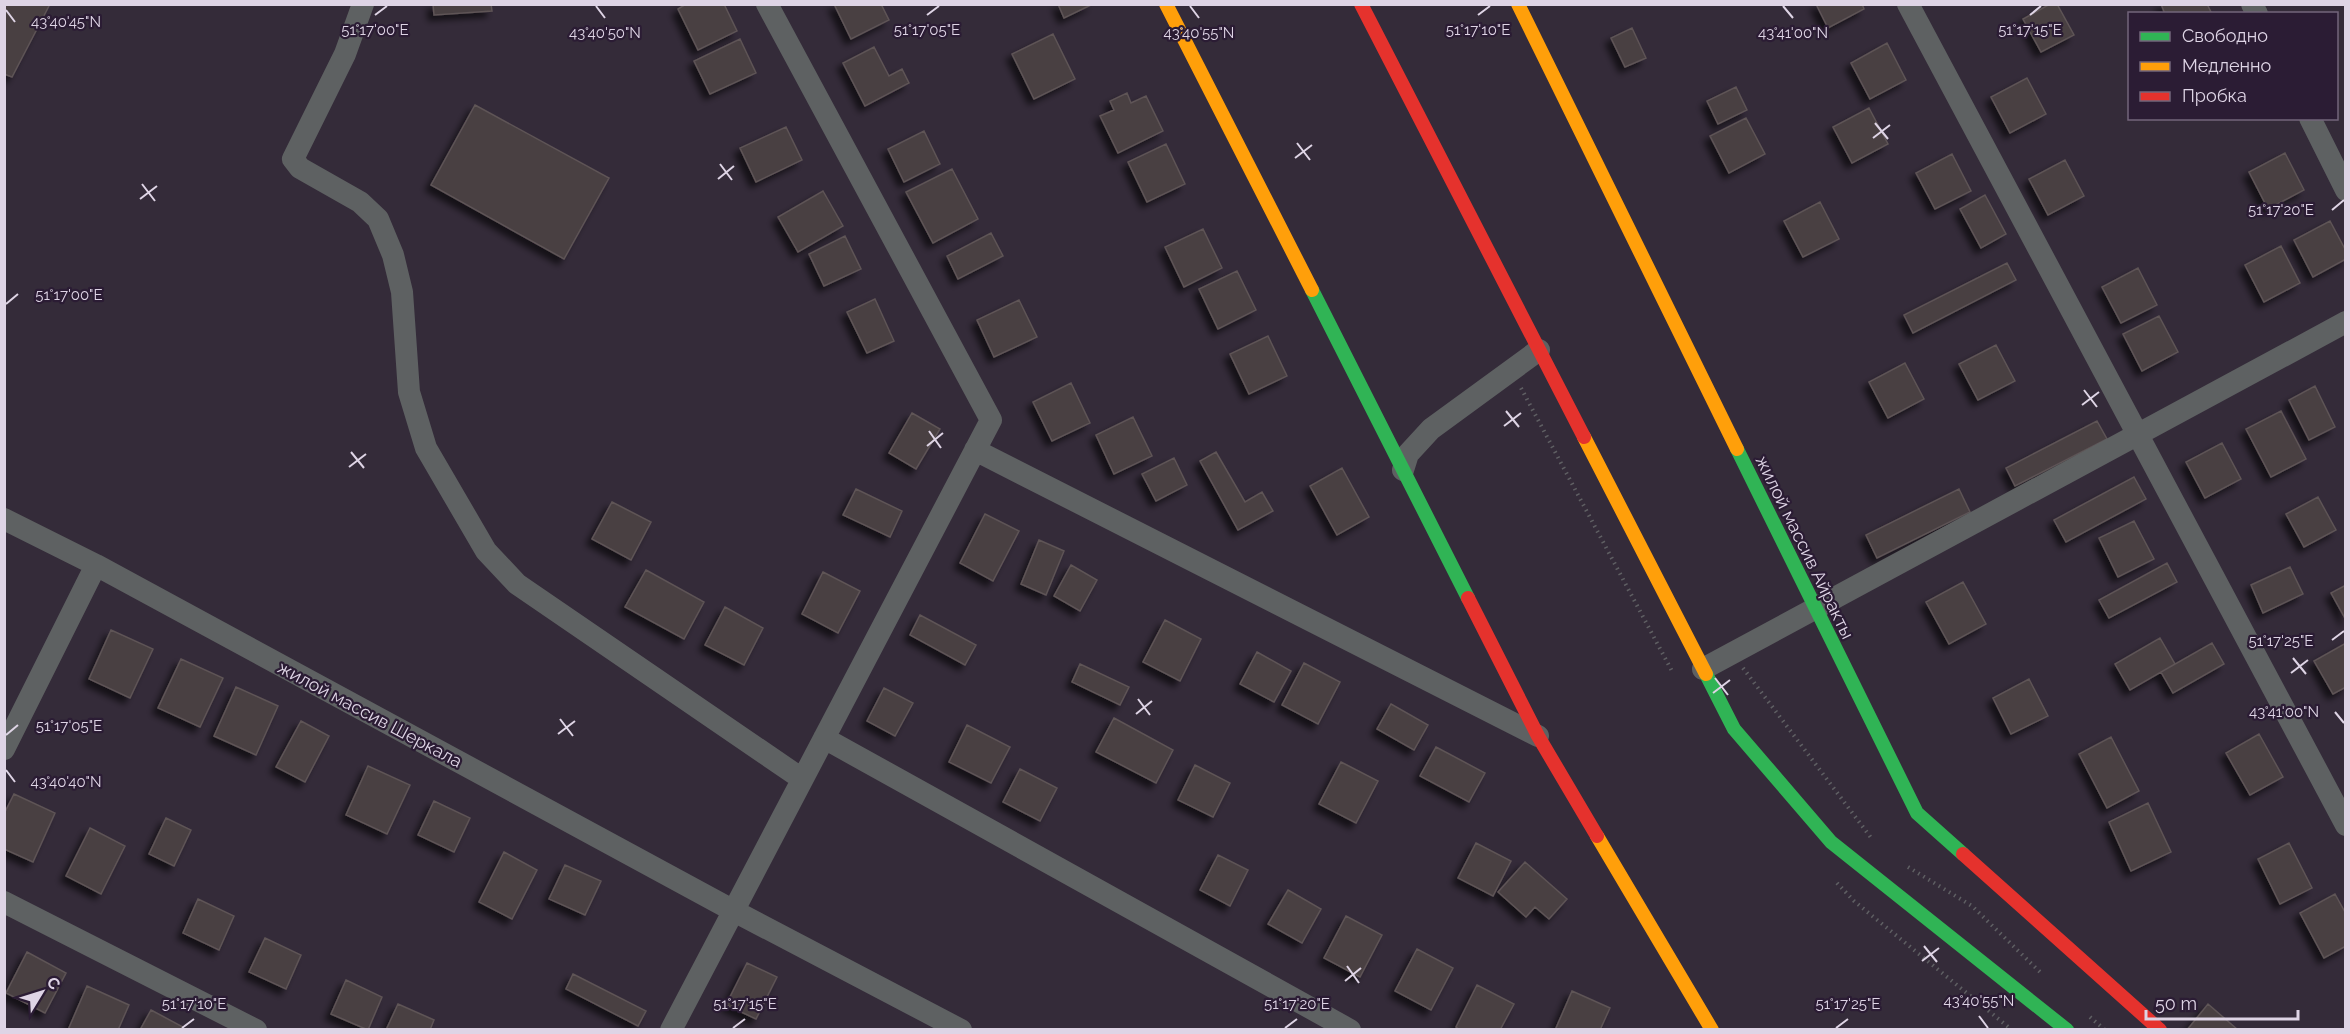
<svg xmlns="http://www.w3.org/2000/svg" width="2350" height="1034" viewBox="0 0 2350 1034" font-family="Raleway,sans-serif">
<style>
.building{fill:#494043;stroke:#5e5456;stroke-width:1.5;filter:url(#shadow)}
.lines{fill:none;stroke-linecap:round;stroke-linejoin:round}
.path{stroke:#5f5f63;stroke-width:4;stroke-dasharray:1.5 4.5;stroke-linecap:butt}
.street{stroke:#5e6162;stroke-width:22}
.fast{stroke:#30b455;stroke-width:14}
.slow{stroke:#ff9f0a;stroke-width:14}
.jam{stroke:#e5322d;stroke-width:14}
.ticks{fill:none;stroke:#ded4e5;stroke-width:2}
.labels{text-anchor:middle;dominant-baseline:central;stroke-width:4.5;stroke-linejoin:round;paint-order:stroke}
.street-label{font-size:18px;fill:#ded4e5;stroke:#2b1c34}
.ticks-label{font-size:15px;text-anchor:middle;fill:#ded4e5;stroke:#2b1c34;stroke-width:4.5;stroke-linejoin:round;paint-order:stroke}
</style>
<defs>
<filter id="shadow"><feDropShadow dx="-5.5" dy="5.5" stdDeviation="3" flood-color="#0009"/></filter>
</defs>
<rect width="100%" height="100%" fill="#342b39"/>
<path class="building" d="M4,4H50L12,77L4,74Z
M433,4H491L492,11L434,15Z
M686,4H724L737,31L698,50L678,9Z
M834,4H881L889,20L851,39Z
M1058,4H1093L1064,18Z
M1816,4H1862L1864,9L1828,28Z
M2050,4H2057L2074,35L2041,52L2023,19Z
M2161,4H2207L2212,14H2165Z
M1632,28L1646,58L1625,67L1611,38Z
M1053,34L1075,79L1034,99L1012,54Z
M740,39L756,73L710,94L694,61Z
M1887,43L1906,80L1870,99L1851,63Z
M874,47L889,76L902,69L909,83L865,106L843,63Z
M2027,78L2046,114L2010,133L1991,97Z
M1736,87L1747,110L1718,124L1707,101Z
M1127,93L1131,103L1146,96L1163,131L1118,153L1100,116L1114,110L1110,101Z
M475,105L609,178L564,259L431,185Z
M1869,108L1888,144L1852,163L1833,127Z
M1746,118L1765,154L1729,173L1710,136Z
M786,127L802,160L756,182L740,148Z
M924,131L940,164L904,182L888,149Z
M1166,144L1185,184L1147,202L1128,162Z
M2285,153L2304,190L2268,209L2249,172Z
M1952,154L1971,191L1935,209L1916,173Z
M2065,160L2084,196L2048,215L2029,179Z
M952,169L978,219L933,243L906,192Z
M823,191L843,226L798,252L778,217Z
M1985,195L2006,234L1981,248L1960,209Z
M1820,202L1839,239L1803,257L1784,221Z
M2330,221L2346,251V259L2313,277L2294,240Z
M1203,229L1222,268L1184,287L1165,247Z
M991,233L1003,256L958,279L947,256Z
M845,236L861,269L824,286L809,254Z
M2281,246L2300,283L2264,302L2245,265Z
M2007,263L2016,280L1913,333L1904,315Z
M2138,268L2157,305L2121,323L2102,287Z
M1237,271L1256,310L1218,329L1199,289Z
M875,299L894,341L867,353L847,312Z
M1019,300L1037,337L994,357L977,320Z
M2159,316L2178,352L2142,371L2123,334Z
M1268,336L1287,376L1249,394L1230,354Z
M1996,345L2015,381L1978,400L1959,364Z
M1905,363L1924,399L1888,418L1869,382Z
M1071,383L1090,423L1052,441L1033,402Z
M2315,386L2335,427L2309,440L2289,400Z
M2281,411L2306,459L2271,477L2246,429Z
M912,413L940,429L916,469L889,453Z
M1133,417L1152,456L1114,474L1096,435Z
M2097,421L2107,439L2015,486L2006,468Z
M2222,443L2241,479L2205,498L2186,462Z
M1216,452L1245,502L1262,492L1273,511L1238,530L1200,461Z
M1174,458L1187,485L1156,501L1142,474Z
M1342,468L1369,517L1337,535L1310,486Z
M2134,477L2146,499L2066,542L2054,520Z
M856,489L902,511L890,537L843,515Z
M1959,489L1970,512L1877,558L1866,535Z
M2318,497L2336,530L2304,547L2286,514Z
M612,502L651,522L631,560L592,539Z
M985,514L1019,531L993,581L960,563Z
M2134,521L2154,559L2118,577L2099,538Z
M1039,540L1064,551L1046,595L1021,584Z
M2167,563L2177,582L2109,618L2099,600Z
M1071,565L1097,580L1080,611L1054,596Z
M2290,567L2303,594L2263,613L2251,585Z
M646,570L704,602L684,639L625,607Z
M823,572L860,591L838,633L802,614Z
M1963,582L1986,624L1949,644L1926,602Z
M2346,585V620L2331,593Z
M725,607L763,628L744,665L705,645Z
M920,615L976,645L965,665L910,635Z
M1165,620L1201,639L1180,681L1143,662Z
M111,630L153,649L130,698L89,679Z
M2160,638L2175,664L2130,690L2115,664Z
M2212,643L2224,664L2173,693L2161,672Z
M2346,643V687L2333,694L2314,661Z
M1257,652L1291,671L1274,702L1240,684Z
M181,659L223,678L200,727L158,708Z
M1304,663L1340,682L1318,724L1282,705Z
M1080,664L1129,687L1120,705L1072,682Z
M2029,679L2048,716L2011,734L1993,698Z
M236,687L278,706L256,755L214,736Z
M884,688L913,703L895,736L867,721Z
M1391,704L1428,725L1414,750L1377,729Z
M1114,718L1173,750L1156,783L1096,752Z
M301,721L329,736L305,782L276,767Z
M967,725L1010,747L991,783L949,762Z
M2259,734L2283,777L2250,795L2226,753Z
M2111,737L2139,791L2107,808L2079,754Z
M1436,747L1485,773L1469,802L1420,776Z
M1341,762L1378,781L1356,823L1319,804Z
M1195,765L1230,783L1213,817L1178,800Z
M368,766L410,785L387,834L346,815Z
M1020,769L1057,788L1040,821L1003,802Z
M14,794L55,813L33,862L4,849V814Z
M434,801L470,818L454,852L418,835Z
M2148,803L2171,852L2131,871L2109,822Z
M166,818L191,830L174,866L149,854Z
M90,828L125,846L101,894L66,876Z
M1476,843L1511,861L1493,896L1458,878Z
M2289,843L2312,888L2280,904L2258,859Z
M504,852L537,870L512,919L479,902Z
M1218,855L1248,870L1230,906L1200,890Z
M1525,862L1567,899L1549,919L1535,907L1526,917L1498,892Z
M565,865L601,881L585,915L549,899Z
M1288,890L1321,909L1302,943L1268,924Z
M2335,894L2346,914V946L2324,958L2300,913Z
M198,899L234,916L219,950L183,933Z
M1346,916L1382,935L1360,977L1324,958Z
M265,938L301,955L286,989L249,972Z
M1417,949L1453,968L1431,1010L1395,991Z
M27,952L66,973L45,1013L6,993Z
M747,963L777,977L756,1019L726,1005Z
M573,974L646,1011L638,1026L566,989Z
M346,980L382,997L368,1030L331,1014Z
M1477,985L1514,1004L1500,1030H1460L1456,1027Z
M87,986L129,1005L118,1030H68Z
M1572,991L1610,1008L1600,1030H1560L1556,1028Z
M398,1004L434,1020L430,1030H386Z
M2208,1004L2238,1030H2187Z
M151,1010L183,1027L182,1030H140Z"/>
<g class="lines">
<path class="path" d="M1521,388L1673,673
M1743,668L1872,839
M1908,867L1972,906L2040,972
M1837,883L1854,901L2012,1030
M2090,1017L2105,1030"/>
<path class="street" d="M363,4L345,54L293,159L300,168L360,202L378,219L393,255L402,292L409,392L426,448L486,551L517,584L802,779
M1908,4L2346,825
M2252,4L2257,14
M2310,118L2346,190
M975,450L1538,736
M1403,470L1408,454L1431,429L1539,350
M4,519L96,565L734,911L961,1030
M1703,669L2346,322
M824,738L1350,1030
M4,749L96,565
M4,902L256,1030
M671,1030L991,420L767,4"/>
<path class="fast" d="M1312,290L1468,598
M1737,449L1917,813L1963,854
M1706,674L1734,729L1831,842L2067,1030"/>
<path class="slow" d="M1166,4L1312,290
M1518,4L1737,449
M1584,437L1706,674
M1597,836L1712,1030"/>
<path class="jam" d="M1361,4L1584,437
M1468,598L1538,736L1597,836
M1963,854L2160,1030"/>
</g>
<path class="ticks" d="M596,6L605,18M1190,6L1199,18M1783,6L1793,18M6,10L15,22M375,15L387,6M927,15L939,6M1478,15L1490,6M2030,15L2041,6M1875,123L1888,139M1873,138L1890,125M1297,143L1310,160M1295,158L1312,145M720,164L732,180M718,179L734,166M142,184L155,201M140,199L157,186M2332,210L2344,200M6,304L18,294M2084,390L2097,407M2082,405L2099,392M1506,411L1519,427M1504,426L1521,413M929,431L941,448M927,446L943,433M351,452L364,468M349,467L366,454M2332,640L2344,631M2293,658L2306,674M2291,673L2308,660M1715,678L1728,695M1713,693L1730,680M1138,699L1150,715M2335,712L2344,723M1136,714L1152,701M560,719L573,736M558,734L575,721M6,735L18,725M6,770L15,782M1924,946L1937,962M1922,961L1939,948M1347,966L1359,983M1345,981L1361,968M1979,1016L1988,1028M182,1028L194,1019M733,1028L745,1019M1285,1028L1297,1019M1836,1028L1848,1019"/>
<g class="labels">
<g class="street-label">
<text transform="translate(1805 547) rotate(64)">жилой массив Айракты</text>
<text transform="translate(370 714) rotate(28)">жилой массив Шеркала</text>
</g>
</g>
<g class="ticks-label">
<text x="66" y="27">43°40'45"N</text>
<text x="375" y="35">51°17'00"E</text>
<text x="927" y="35">51°17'05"E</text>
<text x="1478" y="35">51°17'10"E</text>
<text x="2030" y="35">51°17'15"E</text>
<text x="1793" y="38">43°41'00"N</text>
<text x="605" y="38">43°40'50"N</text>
<text x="1199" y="38">43°40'55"N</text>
<text x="2281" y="215">51°17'20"E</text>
<text x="69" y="300">51°17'00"E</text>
<text x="2281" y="646">51°17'25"E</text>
<text x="2284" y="717">43°41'00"N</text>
<text x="69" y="731">51°17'05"E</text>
<text x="66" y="787">43°40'40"N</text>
<text x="1979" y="1006">43°40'55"N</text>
<text x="194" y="1009">51°17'10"E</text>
<text x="745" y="1009">51°17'15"E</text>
<text x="1297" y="1009">51°17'20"E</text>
<text x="1848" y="1009">51°17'25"E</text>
</g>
<rect width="2350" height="1034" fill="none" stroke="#ded4e5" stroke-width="12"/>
<rect x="2128" y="12" width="210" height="108" fill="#2b1c34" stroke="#73667b" stroke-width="1.5"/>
<rect x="2140" y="32" width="30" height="9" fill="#30b455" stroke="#73667b" stroke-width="1.5"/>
<text x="2182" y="42" font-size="18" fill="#ded4e5">Свободно</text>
<rect x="2140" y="62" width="30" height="9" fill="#ff9f0a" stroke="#73667b" stroke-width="1.5"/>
<text x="2182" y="72" font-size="18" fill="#ded4e5">Медленно</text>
<rect x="2140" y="92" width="30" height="9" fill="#e5322d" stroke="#73667b" stroke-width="1.5"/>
<text x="2182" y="102" font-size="18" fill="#ded4e5">Пробка</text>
<g transform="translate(42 992) rotate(52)" stroke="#2b1c34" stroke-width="4.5" paint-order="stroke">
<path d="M0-4.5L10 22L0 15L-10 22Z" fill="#ded4e5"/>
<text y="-9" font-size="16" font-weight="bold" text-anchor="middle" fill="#ded4e5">С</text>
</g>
<path d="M2146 1010v9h152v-9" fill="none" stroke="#ded4e5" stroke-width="3"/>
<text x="2155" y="1010" font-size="18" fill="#ded4e5" stroke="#2b1c34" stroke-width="4.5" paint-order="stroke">50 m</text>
</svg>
